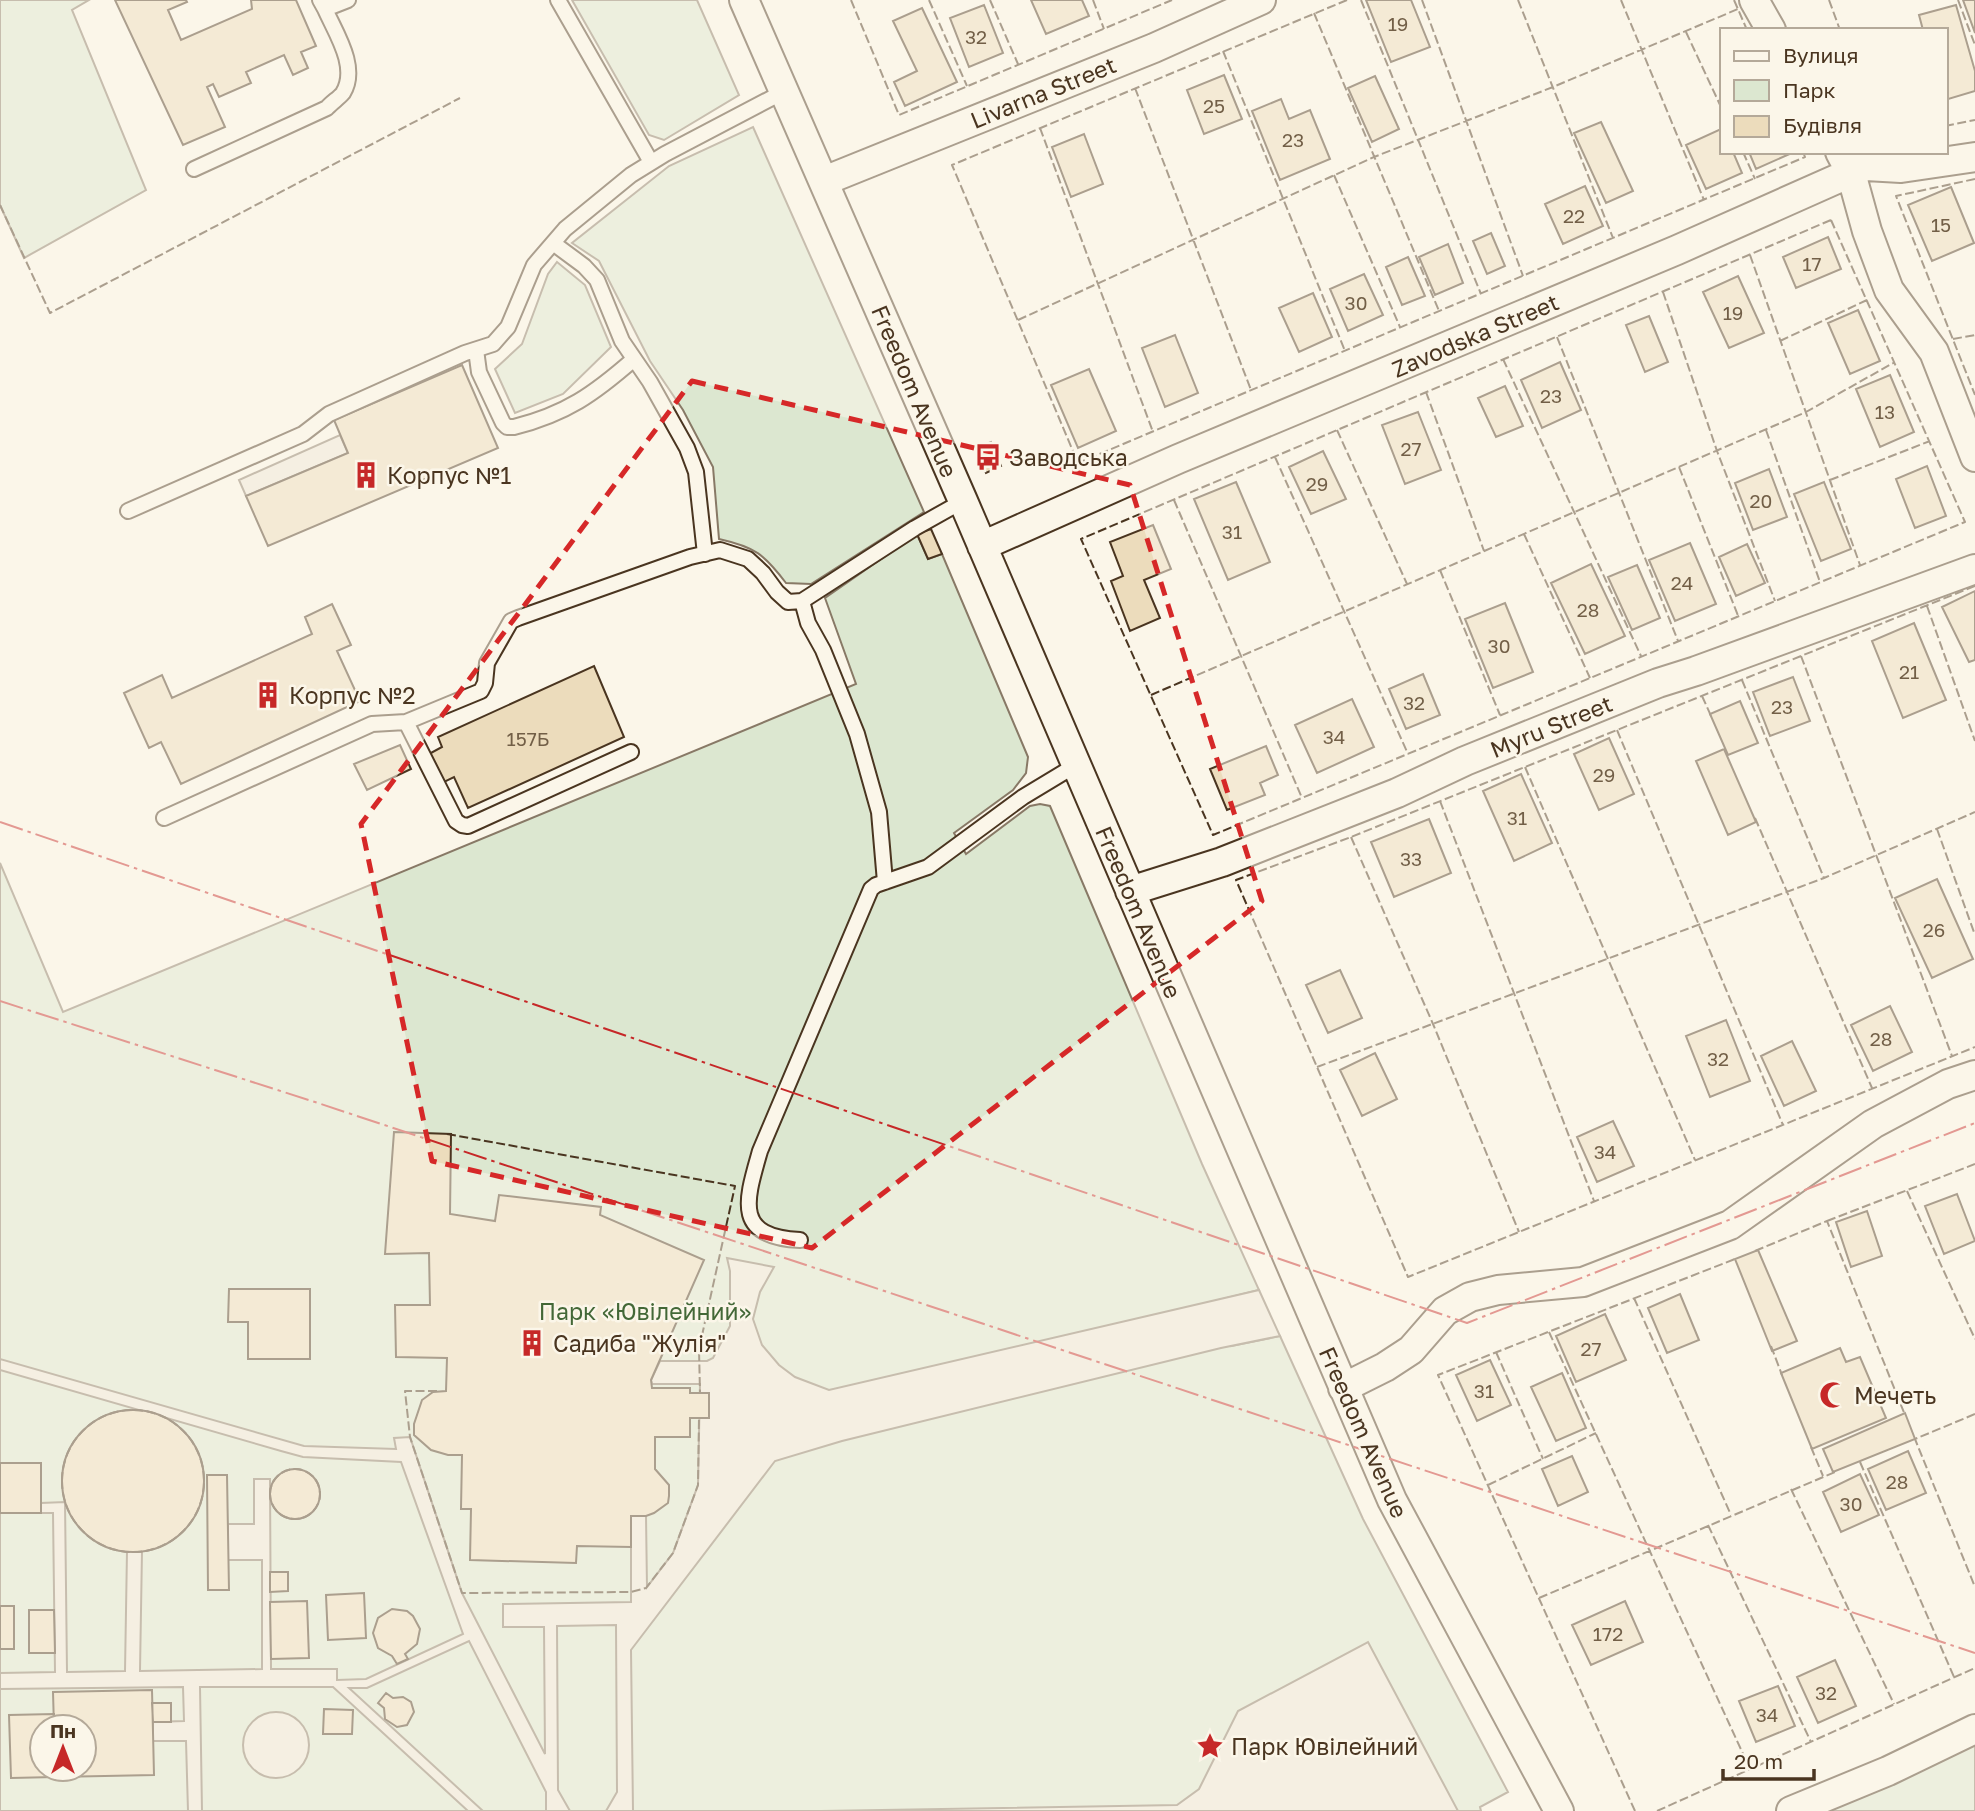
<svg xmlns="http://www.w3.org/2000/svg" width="1975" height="1811" viewBox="0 0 1975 1811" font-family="'Golos Text',sans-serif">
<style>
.green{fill:#dce7d0;stroke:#887966;stroke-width:2;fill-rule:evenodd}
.parking{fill:#ede7d9;stroke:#887966;stroke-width:2}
.building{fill:#ecdcbc;stroke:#4a3520;stroke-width:2}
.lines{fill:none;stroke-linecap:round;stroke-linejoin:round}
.service-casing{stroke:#4a3520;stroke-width:18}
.minor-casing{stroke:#4a3520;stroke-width:32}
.service{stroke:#fbf6e9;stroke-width:14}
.minor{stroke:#fbf6e9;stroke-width:28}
.fence{stroke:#4a3520;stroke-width:2;stroke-dasharray:9 3.5;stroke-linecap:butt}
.power{stroke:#c62828;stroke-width:2;stroke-dasharray:24 5 3.5 5;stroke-linecap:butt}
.marked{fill:none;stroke:#d62828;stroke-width:5;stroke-dasharray:14 9;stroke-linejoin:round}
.labels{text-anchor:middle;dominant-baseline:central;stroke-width:5;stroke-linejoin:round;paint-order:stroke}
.number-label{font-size:19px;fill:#725f47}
.street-label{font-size:23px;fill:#4a3520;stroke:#fbf6e9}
.poi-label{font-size:23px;fill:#4a3520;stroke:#fbf6e9;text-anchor:start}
.park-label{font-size:23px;fill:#436837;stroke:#fbf6e9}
</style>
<rect width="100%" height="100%" fill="#fbf6e9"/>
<path class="green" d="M0,0H89L72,10L146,190L24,258L0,205Z
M572,0H697L739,95L664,140L649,135Z
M753,127L924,512L811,584L786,583C764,554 755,547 719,539L713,467L683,410L650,361L599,261L572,243L669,166Z
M557,262L585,285L611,347L563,394L515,413L495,369L522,344L548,274Z
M917,534L928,559L942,554L1028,757L1026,773L1013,790L954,833L966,854L1030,806L1040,804L1050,806L1202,1164L1259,1290L1207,1303L1231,1346L1280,1336L1363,1519L1508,1792L1480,1807L1481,1811H0V863L63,1012L856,684L825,598ZM42,1727H84V1769H42Z
M1975,1738V1811H1816Z"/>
<path class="parking" d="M340,435L348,453L246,496L239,480Z
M727,1258L774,1267L760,1292L753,1319L762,1345L779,1365L795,1377L829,1390L1259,1290L1280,1336L1221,1348L842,1441L775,1461L631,1650L633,1811H606L617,1792L616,1625L557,1626L558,1790L570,1811H546V1792L469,1641L367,1688H349L483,1811H468L333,1687H200L202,1811H188L186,1741H153V1722L184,1721L183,1687L0,1689V1673L55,1672L53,1513H41V1503L65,1502L67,1672L125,1671L127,1551H142L140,1671L262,1669V1560H228V1524H254V1479H270L271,1669H337V1680L366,1679L463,1634L401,1462L303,1457L281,1451L0,1370V1359L304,1446L396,1449L394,1438L410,1437L462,1593L545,1754L544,1627H503V1604L631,1602V1516H646L647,1587L673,1553L698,1485L700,1384H652L651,1380L660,1361H707L713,1358L730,1326V1271Z
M1368,1642L1458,1811H821L1177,1805L1199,1789L1238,1711Z
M243 1745a33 33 0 1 1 66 0a33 33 0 1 1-66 0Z"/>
<path class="building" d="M115,0H186L187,2L168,10L181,40L252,9L251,0H296L316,46L301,52L308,68L293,75L284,55L246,72L251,83L219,97L213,84L207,87L225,127L183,145Z
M1031,0H1082L1089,16L1046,34Z
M1366,0H1411L1430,47L1391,62Z
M1963,0H1975V33Z
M984,5L1003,53L969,67L950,18Z
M1956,5L1975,71V91L1945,100V30H1923L1919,15Z
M922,8L957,82L905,106L894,82L917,71L893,21Z
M1224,75L1242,119L1204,134L1187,90Z
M1375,76L1399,129L1372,142L1348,88Z
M1281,99L1289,119L1310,110L1330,159L1280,180L1252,111Z
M1601,122L1633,191L1606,203L1574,133Z
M1721,129V152H1733L1742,173L1706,189L1686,145Z
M1084,134L1103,184L1071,197L1052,147Z
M1749,152H1794L1756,169Z
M1585,186L1603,226L1563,244L1545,204Z
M1951,187L1974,243L1932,261L1908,205Z
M1491,233L1505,266L1487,274L1473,241Z
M1828,237L1841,269L1796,288L1783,257Z
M1448,244L1463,283L1435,295L1419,257Z
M1408,257L1425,296L1402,305L1386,267Z
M1364,274L1383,315L1348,331L1330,289Z
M1738,276L1764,333L1729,348L1703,292Z
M1313,293L1332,337L1299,352L1279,308Z
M1858,310L1880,361L1850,374L1828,323Z
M1649,316L1668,362L1645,372L1626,325Z
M1175,335L1198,393L1165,407L1142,348Z
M1560,362L1581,410L1542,428L1521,380Z
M462,365L498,448L268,546L246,496L348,453L334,420Z
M1089,369L1116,431L1078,448L1051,385Z
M1890,375L1914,432L1880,447L1856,389Z
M1505,386L1523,426L1496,437L1478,398Z
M1418,412L1441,470L1405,484L1382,425Z
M991,442L1001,466L986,473L976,448Z
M1323,451L1346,499L1311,514L1289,467Z
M1927,466L1946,516L1915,528L1896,479Z
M1769,469L1787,517L1753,530L1735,483Z
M1236,482L1270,562L1228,580L1194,499Z
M1824,482L1851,549L1821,561L1794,494Z
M1153,525L1171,569L1144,580L1160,618L1130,631L1111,581L1123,576L1110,542Z
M931,529L942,554L928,559L917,534Z
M1690,543L1716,604L1675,621L1649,560Z
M1747,544L1765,583L1736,596L1719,557Z
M1591,564L1625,636L1585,654L1551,583Z
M1637,565L1660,618L1632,630L1608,577Z
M1975,591V660L1969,662L1942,607Z
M1505,603L1533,672L1493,688L1465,619Z
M332,604L351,645L337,651L360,701L181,784L161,742L149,748L124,693L162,675L172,698L312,634L305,617Z
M1914,623L1946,700L1903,718L1872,641Z
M594,666L624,737L468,808L454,777L442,783L429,754L442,747L438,737Z
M1423,674L1440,715L1406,729L1389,689Z
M1793,677L1810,721L1770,736L1753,692Z
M1352,699L1374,747L1317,773L1295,725Z
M1740,701L1758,743L1728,755L1710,714Z
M1609,738L1634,794L1599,810L1574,754Z
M400,745L411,769L367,790L354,764Z
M1266,746L1278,775L1260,783L1265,795L1227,810L1210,769Z
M1724,749L1756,822L1728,835L1696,761Z
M1521,774L1552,843L1514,861L1483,791Z
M1429,819L1451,873L1394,897L1371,842Z
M1937,879L1973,959L1932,978L1895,898Z
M1340,970L1362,1018L1328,1033L1306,985Z
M1890,1006L1912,1052L1873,1071L1851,1025Z
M1726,1020L1750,1081L1710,1097L1686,1036Z
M1792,1041L1816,1091L1784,1106L1761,1056Z
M1375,1053L1397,1099L1362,1116L1340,1070Z
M1613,1121L1634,1166L1597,1182L1577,1137Z
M394,1132L451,1134L450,1214L495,1221L499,1195L601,1207L600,1215L704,1260L651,1380L652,1388H690V1393H709V1418H690V1437H655V1469L669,1485V1496L668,1503L654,1513L646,1516H631V1547L577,1546L576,1563L470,1560L471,1509H461L462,1455H448L431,1450L414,1435V1424L422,1400L433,1392L446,1391L447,1358L396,1357L395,1305H430L429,1253L385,1254Z
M1957,1194L1975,1241L1944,1254L1925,1206Z
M1867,1211L1882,1256L1851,1267L1836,1222Z
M1758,1250L1797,1341L1772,1351L1735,1259Z
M229,1289H310V1359H248V1322H228Z
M1680,1294L1699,1340L1667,1353L1648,1308Z
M1605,1314L1626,1360L1576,1382L1556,1336Z
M1840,1348L1846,1362L1860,1357L1886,1418L1812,1449L1781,1373Z
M1490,1360L1511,1405L1477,1421L1456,1375Z
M1562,1373L1586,1428L1556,1441L1531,1387Z
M62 1481a71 71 0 1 1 142 0a71 71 0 1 1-142 0Z
M1905,1413L1915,1439L1833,1472L1823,1449Z
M1908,1451L1926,1493L1886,1510L1868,1469Z
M1572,1456L1588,1492L1558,1506L1542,1469Z
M0,1463H41V1513H0Z
M270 1494a25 25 0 1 1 50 0a25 25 0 1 1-50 0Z
M1860,1474L1879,1515L1841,1532L1823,1492Z
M207,1475H227L229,1590H208Z
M270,1572H288V1591L270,1592Z
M364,1593L366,1638L328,1640L326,1595Z
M307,1601L309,1658L271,1659L270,1602Z
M1625,1601L1643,1642L1591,1665L1572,1625Z
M0,1606H14V1649H0Z
M392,1609L407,1611L413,1616L420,1629L417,1644L405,1654L408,1659L397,1664L392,1656L378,1648L373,1633L378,1618Z
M29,1610H54L55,1653H29Z
M1835,1660L1856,1706L1818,1723L1797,1677Z
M1778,1686L1795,1726L1756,1742L1739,1701Z
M152,1690L154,1775L55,1777V1769H84V1727H54L53,1692Z
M386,1693L393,1698L403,1697L411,1702L414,1712L407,1725L397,1727L385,1719L384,1708L378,1703Z
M152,1703H171V1722H153Z
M324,1709L353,1710L352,1734H323Z
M54,1714V1727H42V1769H55V1777L11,1778L9,1715Z"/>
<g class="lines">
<defs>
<path id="service" d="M320,0L325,9L348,0
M558,0L651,162
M194,169L327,108C331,103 339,98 343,93C359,67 335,32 325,9
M553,243L584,266L597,280L622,341L650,382L687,448L696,472L705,554
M476,350L479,372L503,423L507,427H514C566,414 594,394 634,359
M128,511L303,434L329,414L465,353L493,344L508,327L534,265L565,229L631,175L665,154L785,91
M802,601L808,623L823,650L857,734L879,812L885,882
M406,722L456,821L462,825L468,826L631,752
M164,818L372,724L406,722L481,691L485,683L487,663L511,621L518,618L690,557L720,550L748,559L763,573L777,592L788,602L802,601L915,528L963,501
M800,1240C733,1237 746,1200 760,1151L871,889L876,885L928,867L1023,797L1076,765"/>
<path id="minor" d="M744,0L963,501L1392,1500L1559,1811
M1754,0L1771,30
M1840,152L1851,173L1867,231L1889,290L1934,352L1975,457
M824,181L1154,48L1261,0
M982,546L1178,459L1677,250L1866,166L1901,168L1975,157
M1130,891L1222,862L1397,793L1465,761L1658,683L1696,671L1975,569
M1343,1388L1385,1367L1411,1350L1445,1311L1470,1297L1498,1290L1583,1282L1730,1225L1873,1124L1948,1084L1975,1075
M1791,1811L1888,1771L1975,1729"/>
</defs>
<use href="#service" class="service-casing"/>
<use href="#minor" class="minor-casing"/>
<use href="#service" class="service"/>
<use href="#minor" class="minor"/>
<path class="fence" d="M851,0L899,115L1172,0
M929,0L967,86
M990,0L1018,64
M1093,0L1104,29
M1347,0L952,165L1078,463L1805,157L1803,152
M1361,0L1481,294
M1422,0L1523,276
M1518,0L1613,238
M1621,0L1704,200
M1734,0L1747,30
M1829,0L1840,30
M1958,0L1975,45
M1314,13L1439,311
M1686,32L1721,107
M1223,51L1345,351
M1135,88L1251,390
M1945,126L1975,120
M1040,128L1153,432
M1743,152L1755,179
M1334,175L1400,327
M1975,179L1896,196L1975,395
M0,205L50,313L460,98
M1831,220L1965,522L1213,835L1081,539Z
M1750,255L1860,565
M1663,292L1717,451L1775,601
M1018,320L1374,157L1553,87L1738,9
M1557,337L1678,641
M1953,339L1975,335
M1780,341L1867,300
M1503,359L1641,656
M1426,392L1484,551
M1337,430L1407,584
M1766,430L1820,582
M1275,457L1408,754
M1679,467L1739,618
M1830,480L1930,441
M1174,500L1302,798
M1524,534L1590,678
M1440,570L1500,715
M1975,586L1351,837L1236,880L1408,1277L1975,1047
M1927,606L1975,741
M1801,656L1952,1056
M1742,680L1824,878
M1151,695L1806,412L1895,362
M1702,696L1712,718
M1617,730L1783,1125
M1525,767L1695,1160
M1440,801L1594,1201
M1755,818L1872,1088
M1937,829L1975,935
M1351,837L1433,1024L1519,1232
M1317,1067L1824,878L1975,812
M447,1134L735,1186L699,1349L700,1393
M1907,1191L1975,1339
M1827,1221L1975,1164
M1755,1251L1827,1221L1905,1415
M1634,1298L1731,1515
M1549,1332L1750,1769
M1771,1346L1782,1375
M1496,1352L1543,1459
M437,1391H405L410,1437L462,1593L631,1592L646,1588L673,1553L698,1485L699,1418
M62 1481a71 71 0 1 1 142 0a71 71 0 1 1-142 0Z
M1975,1414L1915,1439L1975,1587
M1811,1447L1823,1476
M1860,1462L1954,1677
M270 1494a25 25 0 1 1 50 0a25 25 0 1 1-50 0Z
M1488,1485L1596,1433
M1791,1489L1894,1704
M1708,1525L1811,1742
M1539,1598L1835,1472
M1635,1811L1438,1375L1735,1259
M1657,1811L1975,1668"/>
<path class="power" d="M0,822L1467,1323L1975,1123
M0,1001L318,1103L1975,1653"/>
</g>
<path d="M0 0H1975V1811H0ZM692,381L1130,485L1262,901L812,1248L432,1161L361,824Z" fill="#fbf6e9" fill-opacity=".55" fill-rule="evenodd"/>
<path class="marked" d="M692,381L1130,485L1262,901L812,1248L432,1161L361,824Z"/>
<defs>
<symbol id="bus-bare" viewBox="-9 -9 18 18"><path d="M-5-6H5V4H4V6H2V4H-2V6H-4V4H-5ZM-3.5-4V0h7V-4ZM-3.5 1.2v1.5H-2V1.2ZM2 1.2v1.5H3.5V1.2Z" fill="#c62828" stroke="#fbf6e9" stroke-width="2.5" paint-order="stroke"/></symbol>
<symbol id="building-bare" viewBox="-9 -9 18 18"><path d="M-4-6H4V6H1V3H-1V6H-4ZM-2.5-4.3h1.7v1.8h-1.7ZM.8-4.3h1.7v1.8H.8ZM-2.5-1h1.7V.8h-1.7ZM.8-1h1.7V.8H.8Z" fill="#c62828" stroke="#fbf6e9" stroke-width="2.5" paint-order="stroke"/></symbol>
<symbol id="mosque-bare" viewBox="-9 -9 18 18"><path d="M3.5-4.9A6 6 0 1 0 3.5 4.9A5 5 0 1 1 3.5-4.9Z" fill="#c62828" stroke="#fbf6e9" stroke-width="2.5" paint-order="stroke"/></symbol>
<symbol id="sight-bare" viewBox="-9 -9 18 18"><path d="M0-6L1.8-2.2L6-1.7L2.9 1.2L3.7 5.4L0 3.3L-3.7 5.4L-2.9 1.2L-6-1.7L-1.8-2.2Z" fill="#c62828" stroke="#fbf6e9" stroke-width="2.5" paint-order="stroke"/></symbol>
</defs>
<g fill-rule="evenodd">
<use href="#bus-bare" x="969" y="438" width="38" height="38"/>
<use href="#building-bare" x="347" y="456" width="38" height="38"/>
<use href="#building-bare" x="249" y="676" width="38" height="38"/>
<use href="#building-bare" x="513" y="1324" width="38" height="38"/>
<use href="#mosque-bare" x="1814" y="1376" width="38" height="38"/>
<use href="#sight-bare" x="1191" y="1727" width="38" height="38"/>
</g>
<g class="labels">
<g class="number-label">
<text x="1398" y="23">19</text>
<text x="976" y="36">32</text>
<text x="1214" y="105">25</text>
<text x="1293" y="139">23</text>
<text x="1574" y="215">22</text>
<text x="1941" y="224">15</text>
<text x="1812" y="263">17</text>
<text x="1356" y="302">30</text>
<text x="1733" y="312">19</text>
<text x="1551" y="395">23</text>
<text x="1885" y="411">13</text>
<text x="1411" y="448">27</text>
<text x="1317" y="483">29</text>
<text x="1761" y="500">20</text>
<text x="1232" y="531">31</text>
<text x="1682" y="582">24</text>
<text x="1588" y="609">28</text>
<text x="1499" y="645">30</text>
<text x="1909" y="671">21</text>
<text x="1414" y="702">32</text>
<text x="1782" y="706">23</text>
<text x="1334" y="736">34</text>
<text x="528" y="738">157Б</text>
<text x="1604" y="774">29</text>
<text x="1517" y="817">31</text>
<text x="1411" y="858">33</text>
<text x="1934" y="929">26</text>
<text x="1881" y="1038">28</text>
<text x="1718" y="1058">32</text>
<text x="1605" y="1151">34</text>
<text x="1591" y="1348">27</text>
<text x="1484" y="1390">31</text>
<text x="1897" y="1481">28</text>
<text x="1851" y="1503">30</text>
<text x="1608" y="1633">172</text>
<text x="1826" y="1692">32</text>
<text x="1767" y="1714">34</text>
</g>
<g class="street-label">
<text transform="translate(1043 92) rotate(-22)">Livarna Street</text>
<text transform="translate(1475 335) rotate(-23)">Zavodska Street</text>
<text transform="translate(915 391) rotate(67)">Freedom Avenue</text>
<text transform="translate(1551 726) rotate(-22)">Myru Street</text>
<text transform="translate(1139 912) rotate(67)">Freedom Avenue</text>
<text transform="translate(1364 1432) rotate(66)">Freedom Avenue</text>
</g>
<g class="poi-label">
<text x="1009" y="457">Заводська</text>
<text x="387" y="475">Корпус №1</text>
<text x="289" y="695">Корпус №2</text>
<text x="553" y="1343">Садиба "Жулія"</text>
<text x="1854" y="1395">Мечеть</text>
<text x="1231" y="1746">Парк Ювілейний</text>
</g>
<g class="park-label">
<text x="645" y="1311">Парк «Ювілейний»</text>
</g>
</g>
<rect x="1720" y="28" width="228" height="126" fill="#fbf6e9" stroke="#b4a999" stroke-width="2"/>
<rect x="1734" y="51" width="35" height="10" fill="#fbf6e9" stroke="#b4a999" stroke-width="2"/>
<text x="1783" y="63" font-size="21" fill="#4a3520">Вулиця</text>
<rect x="1734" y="80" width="35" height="21" fill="#dce7d0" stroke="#b4a999" stroke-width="2"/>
<text x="1783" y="98" font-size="21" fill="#4a3520">Парк</text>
<rect x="1734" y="116" width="35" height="21" fill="#ecdcbc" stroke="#b4a999" stroke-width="2"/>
<text x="1783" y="133" font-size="21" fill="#4a3520">Будівля</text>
<g transform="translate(63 1748)"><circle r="33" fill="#fbf6e9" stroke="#b4a999" stroke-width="2"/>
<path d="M0-5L12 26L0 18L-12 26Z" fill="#c62828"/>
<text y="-10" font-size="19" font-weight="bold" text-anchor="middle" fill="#4a3520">Пн</text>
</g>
<path d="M1723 1769v10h91v-10" fill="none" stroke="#4a3520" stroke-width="3.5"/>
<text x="1734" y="1769" font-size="21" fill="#4a3520" stroke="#fbf6e9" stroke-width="5" paint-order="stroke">20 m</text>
</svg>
